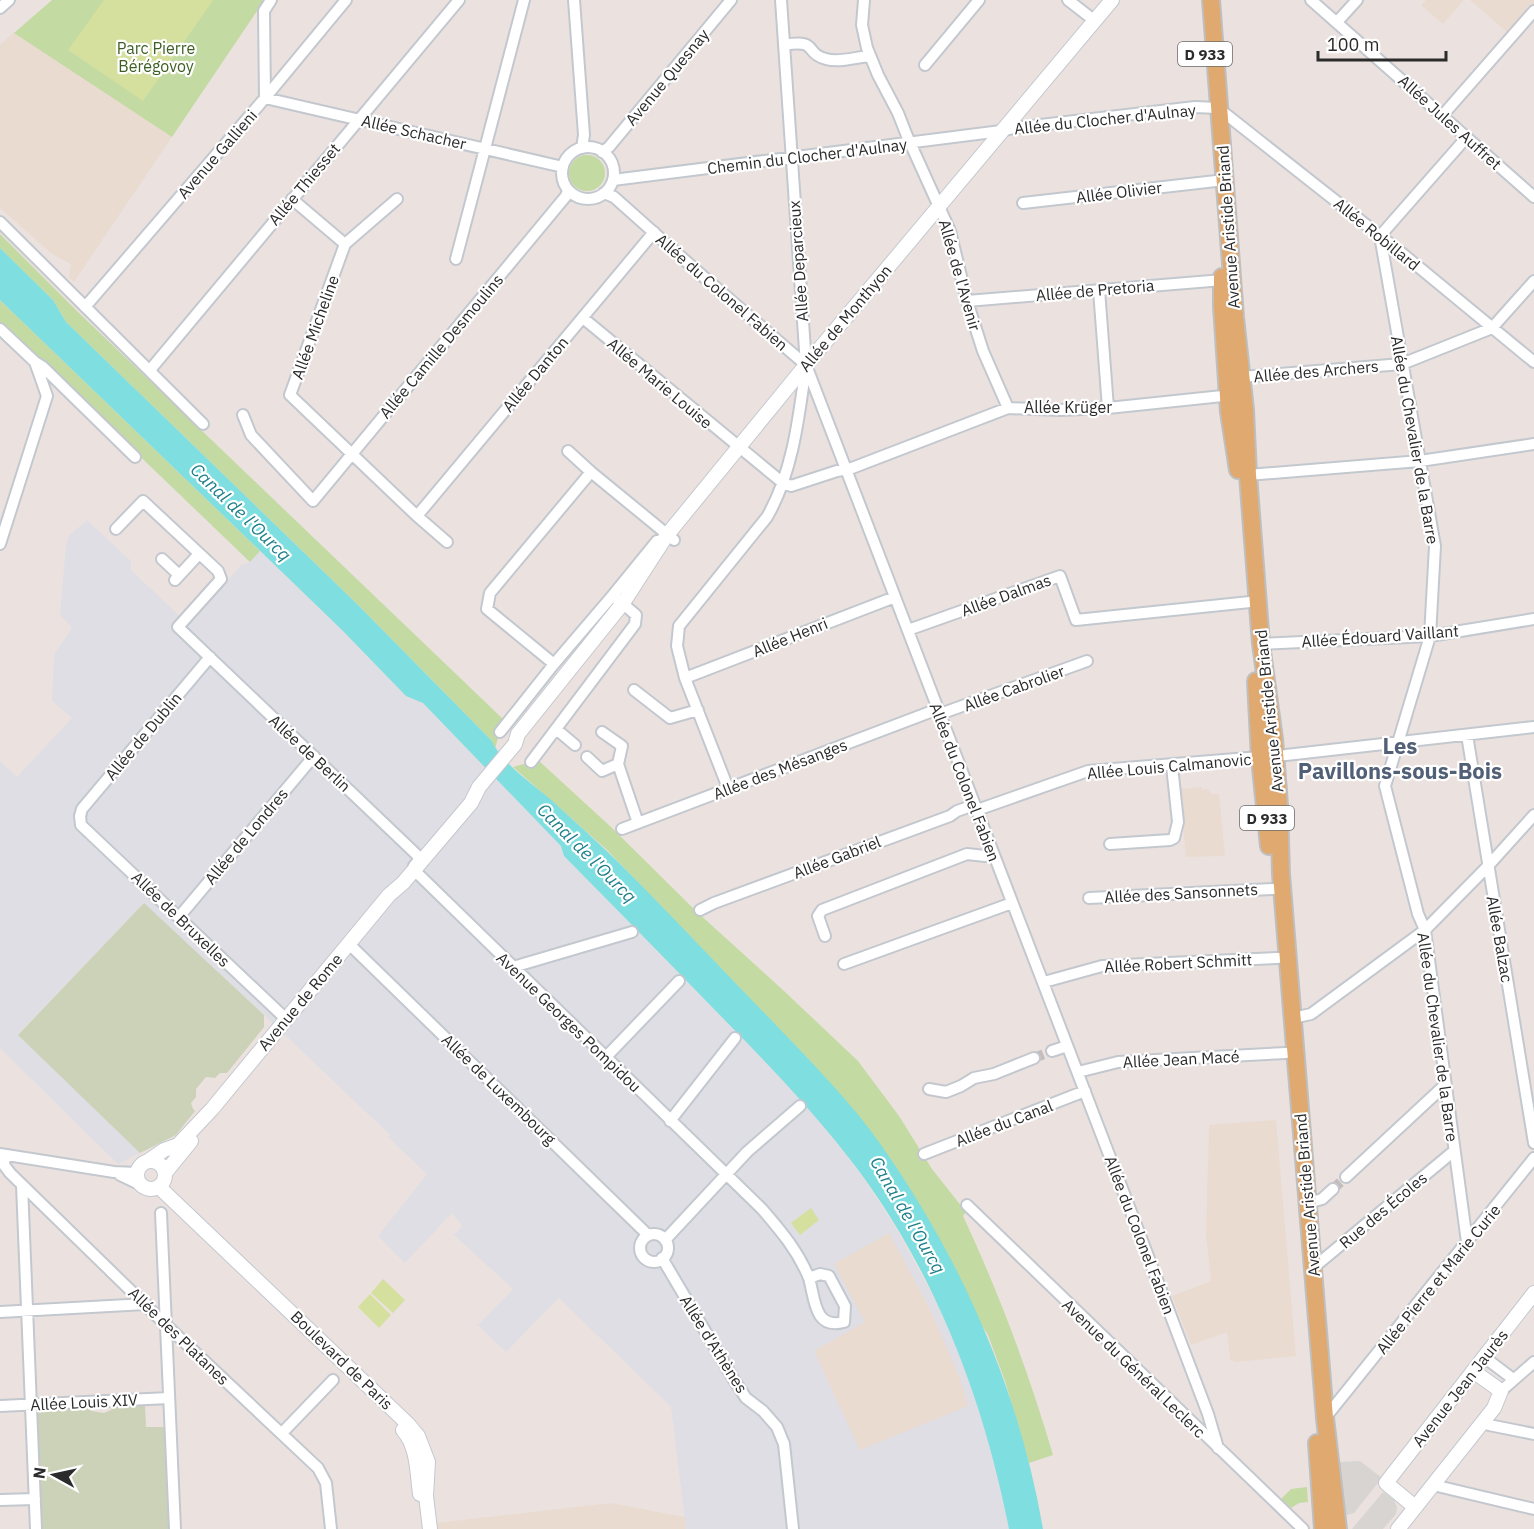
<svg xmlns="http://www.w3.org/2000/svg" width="1534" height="1529" viewBox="0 0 1534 1529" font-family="'IBM Plex Sans',sans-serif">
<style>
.industrial{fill:#dedee4}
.education{fill:#eadbd0}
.green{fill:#c3daa2}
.cemetery{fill:#cbd2b8}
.pitch{fill:#d5e09f}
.plaza{fill:#d7d4d1}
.water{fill:#7fdedf}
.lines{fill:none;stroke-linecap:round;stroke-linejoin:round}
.street-tunnel{stroke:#c5bdbb;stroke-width:10;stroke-dasharray:10 5;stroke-linecap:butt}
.street-casing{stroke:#c3c8cf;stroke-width:14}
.secondary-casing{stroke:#c3c8cf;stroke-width:16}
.primary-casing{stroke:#bfbfbf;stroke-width:20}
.street{stroke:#fff;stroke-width:10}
.secondary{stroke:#fff;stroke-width:14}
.primary{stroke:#dfa96f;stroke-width:16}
.labels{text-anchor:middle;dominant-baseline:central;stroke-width:4.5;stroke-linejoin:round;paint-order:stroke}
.shield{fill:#fff;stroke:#6b6b6b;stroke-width:1.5}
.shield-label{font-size:15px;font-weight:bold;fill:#2b2b2b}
.park-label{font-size:16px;fill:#3e5f23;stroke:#fff}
.street-label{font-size:16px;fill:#2b2b2b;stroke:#fff}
.water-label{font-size:18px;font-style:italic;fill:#1e808b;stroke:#fff}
.district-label{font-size:22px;font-weight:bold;fill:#516076;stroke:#fff}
</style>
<rect width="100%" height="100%" fill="#ebe2df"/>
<path class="industrial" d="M87,520L131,561V570L187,623L242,565L250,562L260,551L342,630L406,696L423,703L562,846L564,856L766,1062L817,1117L860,1173L896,1228L941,1311L958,1349L986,1429L996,1465L1009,1529H686L671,1407L559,1298L506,1352L478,1325L513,1289L454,1235L462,1226L452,1213L405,1263L378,1236L427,1174L388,1137L390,1135L264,1015L144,903L18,1034L140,1153L118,1164L0,1048V761L17,777L72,718L52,701L54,654L72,628L60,615L66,544L69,536Z"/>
<path class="education" d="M1426,0H1464L1443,24L1421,5Z
M1470,0H1534V3L1508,33Z
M14,32L172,137L74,282L69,277L71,264L52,254L0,208V45Z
M1202,787V790L1207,789L1212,794H1219L1225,856L1186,857L1180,789Z
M1276,1120L1296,1356L1236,1362L1230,1360L1227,1332L1191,1345L1172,1296L1211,1281L1206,1235L1209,1125Z
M889,1233L931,1311L960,1379L968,1406L860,1450L814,1351L865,1322L834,1264Z
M611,1503L685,1517L686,1529H436L435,1523Z"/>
<path class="green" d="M52,0H271L264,11L259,8L172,137L14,33Z
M569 173a18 18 0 1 1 36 0a18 18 0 1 1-36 0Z
M0,234L79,313L503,719L495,749L491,740L357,604L66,322L53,300L0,248Z
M0,300L260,551L250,562L0,322Z
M538,760L611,827L697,912L784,991L858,1061L899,1116L932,1169L966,1212L963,1216C999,1293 1029,1373 1053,1455L1029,1463L1005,1381L988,1335L812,1063L606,849L513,767Z
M1307,1487L1308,1502L1299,1503L1291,1508L1281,1499L1291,1489Z"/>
<path class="cemetery" d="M144,903L264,1015V1027L227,1073H220L215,1078L206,1077L196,1089V1097L191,1103L193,1109L195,1111L176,1135L140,1153L18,1035Z
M145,1404L146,1427H165L169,1529H42L37,1411L40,1409L89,1407L91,1411L104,1413L111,1410L112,1405Z"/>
<path class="pitch" d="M104,0H213L143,101L68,50Z
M811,1208L819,1220L800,1235L791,1223Z
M383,1279L405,1300L393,1313L371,1293Z
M370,1294L391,1315L379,1328L358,1307Z"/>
<path class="plaza" d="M1360,1461L1382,1478L1354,1513L1347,1515L1344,1513L1338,1462Z
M1383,1492L1394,1500L1397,1507L1396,1514L1383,1529H1352Z"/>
<path class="water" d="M0,248L53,300L66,322L357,604L491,740C503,764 530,782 550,799C581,827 611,854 640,884C686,931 731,979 777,1026C813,1064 851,1102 881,1145C962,1260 1019,1390 1043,1529H1009C984,1401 937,1277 859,1171C814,1111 763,1059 710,1005C662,955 613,906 564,856L561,846L423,703L406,696L342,630L0,300Z"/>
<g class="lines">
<path class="street-tunnel" d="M1034,1058L1052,1051
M1333,1189L1346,1177"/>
<defs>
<path id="street" d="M271,0L264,11L265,98L563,167
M574,0L584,135L582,148
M864,0L862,25L867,48L878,75L898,113L907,136L950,231L967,301L983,351L1008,408
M1068,0L1095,21
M1311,0L1534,197
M0,8L9,0
M1337,22L1357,0
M784,45C820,39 803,53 826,59C839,63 856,57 870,56
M925,65L979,0
M1442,116L1534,11
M1466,138L1380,236L1435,546L1430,636L1385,786L1418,914L1425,930L1467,1242
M562 173a26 26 0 1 1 52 0a26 26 0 1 1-52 0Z
M602,152L609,147L731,0
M613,180L1001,131L1014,128L1195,107L1218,108L1398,250L1534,362
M604,193L614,197L706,279L806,365L1161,1290L1208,1414L1218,1448
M292,199L345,244L290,395L417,516L447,542
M1023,203L1216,181
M0,222L203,424
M345,244L397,199
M456,259L524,0
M1099,290L1108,408
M967,301L1223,280
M85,307L265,98L346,0
M583,318L783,483L791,486L837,471L852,468L1008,408L1060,410L1108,408L1232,395
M0,329L35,362L47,396L0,544
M35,362L43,367L135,457
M150,370L459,0
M1236,376L1241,377L1402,364L1492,328L1534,281
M243,415L251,435L313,501L566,196L568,190
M568,451L591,472L674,540
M1248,475L1420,461L1534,444
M417,516L654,232
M116,529L143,501L218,571L221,579L178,627L417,855L419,860L414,866
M162,559L179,575
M175,580L199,554
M613,595L657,541
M908,630L1060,576L1076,620L1250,602
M1261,644L1430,636L1534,619
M210,657L82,809L80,816L81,825L286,1019
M554,664L487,609L490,593L591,472
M685,678L895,597
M634,690L670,718L698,710
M940,714L1087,661
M556,729L575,745
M500,732L554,664L613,595L636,615L635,624L531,762
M1467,735L1534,1143
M587,757L602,771L618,764L622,746L602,732
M618,764L638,823
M728,788L685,678L677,646L679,626L767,517C793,472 799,416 806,365L781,0
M977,810L1088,771L1286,755L1534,727
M622,829L938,709
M1110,844L1170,840L1174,838L1178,822L1172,766
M414,870L762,1209C781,1231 798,1251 809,1278L820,1274L829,1276L845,1306L844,1322C814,1330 815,1299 809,1278
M1089,898L1273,889
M700,910L714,903L950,816L957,811L974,805
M179,917L314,756
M825,936L818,916L822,910L967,854L985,856L993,854
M349,944L648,1235
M844,964L1012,903
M513,967L632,932
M1044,982L1102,966L1278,958
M1293,1018L1311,1014L1425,930L1488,866L1534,815
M1052,1051L1067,1046
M605,1058L679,981
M1078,1072L1118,1062L1286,1053
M929,1089L946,1092L961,1086L974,1078L994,1074L1034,1058
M670,1121L735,1038
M0,1154L114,1172L137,1173
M924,1154L1085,1091
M5,1155L4,1165L10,1173L166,1325L318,1468L326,1483L331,1529
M120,1175L139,1184
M1346,1177L1445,1085
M22,1185L36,1529
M1308,1203L1322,1199L1333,1189
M967,1205L1303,1529
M161,1213L175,1529
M640 1248a14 14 0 1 1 28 0a14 14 0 1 1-28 0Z
M665,1240L747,1152L800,1106
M662,1258L734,1380L746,1398L763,1411L777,1427L784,1444L793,1529
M1313,1268L1454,1151
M0,1312L146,1304
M1484,1357L1513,1379
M1501,1391L1534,1362
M0,1406L169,1398
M1325,1418L1534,1158
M1484,1420L1489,1425L1534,1434
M282,1433L333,1380
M1433,1485L1534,1509
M0,1500L35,1499"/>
<path id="secondary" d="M137 1175a14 14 0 1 1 28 0a14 14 0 1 1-28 0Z
M148,1161L164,1150L178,1145L212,1109L389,895L403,883L471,803L479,787L515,744L518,734L623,603L667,535L806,365L1112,0
M165,1173L191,1141
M159,1187L408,1424L418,1436L428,1462L426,1496L430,1529
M403,1430C418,1447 417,1473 420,1494
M1415,1507L1386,1483L1534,1293
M1398,1529L1494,1408L1501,1391L1473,1371"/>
<path id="primary" d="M1211,0L1235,317L1245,410L1248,475L1261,644L1274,739L1279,805L1281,874L1325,1418L1338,1529
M1222,277V306L1229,412L1238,470
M1256,681L1260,758L1269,846
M1317,1443L1323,1529"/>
</defs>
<use href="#street" class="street-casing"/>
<use href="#secondary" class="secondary-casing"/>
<use href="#primary" class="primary-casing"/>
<use href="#street" class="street"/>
<use href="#secondary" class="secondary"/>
<use href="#primary" class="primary"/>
</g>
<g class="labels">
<g class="shield">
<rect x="1178" y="42" width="54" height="24" rx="4.5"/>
<rect x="1240" y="806" width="54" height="24" rx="4.5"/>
</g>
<g class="shield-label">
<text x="1205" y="54">D 933</text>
<text x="1267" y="818">D 933</text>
</g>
<g class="park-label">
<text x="156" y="48">Parc Pierre<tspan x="156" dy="18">Bérégovoy</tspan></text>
</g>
<g class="street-label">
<text transform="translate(667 77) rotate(-50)">Avenue Quesnay</text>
<text transform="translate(1105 119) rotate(-6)">Allée du Clocher d'Aulnay</text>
<text transform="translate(1450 122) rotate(42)">Allée Jules Auffret</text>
<text transform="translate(414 132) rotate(13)">Allée Schacher</text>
<text transform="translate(217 154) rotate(-49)">Avenue Gallieni</text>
<text transform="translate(807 156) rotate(-7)">Chemin du Clocher d'Aulnay</text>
<text transform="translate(304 184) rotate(-50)">Allée Thiesset</text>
<text transform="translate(1119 192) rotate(-7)">Allée Olivier</text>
<text transform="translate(1228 227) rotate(-94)">Avenue Aristide Briand</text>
<text transform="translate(1377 234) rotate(39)">Allée Robillard</text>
<text transform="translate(798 261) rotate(-94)">Allée Deparcieux</text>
<text transform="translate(960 275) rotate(74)">Allée de l'Avenir</text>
<text transform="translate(1095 290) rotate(-5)">Allée de Pretoria</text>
<text transform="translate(722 292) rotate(41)">Allée du Colonel Fabien</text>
<text transform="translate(845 318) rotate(-50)">Allée de Monthyon</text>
<text transform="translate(315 327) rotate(-70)">Allée Micheline</text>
<text transform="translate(441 346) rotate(-50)">Allée Camille Desmoulins</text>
<text transform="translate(1316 371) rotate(-5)">Allée des Archers</text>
<text transform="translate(535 374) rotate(-50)">Allée Danton</text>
<text transform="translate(660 383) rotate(40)">Allée Marie Louise</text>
<text x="1068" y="407">Allée Krüger</text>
<text transform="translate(1415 440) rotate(80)">Allée du Chevalier de la Barre</text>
<text transform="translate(1006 595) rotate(-20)">Allée Dalmas</text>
<text transform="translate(1380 636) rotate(-4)">Allée Édouard Vaillant</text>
<text transform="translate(790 637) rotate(-22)">Allée Henri</text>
<text transform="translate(1014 688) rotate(-20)">Allée Cabrolier</text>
<text transform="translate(1269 711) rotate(-96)">Avenue Aristide Briand</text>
<text transform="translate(143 736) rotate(-50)">Allée de Dublin</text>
<text transform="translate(310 753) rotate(43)">Allée de Berlin</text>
<text transform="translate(1169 766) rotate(-5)">Allée Louis Calmanovic</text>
<text transform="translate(780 769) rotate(-21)">Allée des Mésanges</text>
<text transform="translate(965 782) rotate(69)">Allée du Colonel Fabien</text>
<text transform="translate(246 836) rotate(-50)">Allée de Londres</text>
<text transform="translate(837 857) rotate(-21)">Allée Gabriel</text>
<text transform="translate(1181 893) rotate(-3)">Allée des Sansonnets</text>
<text transform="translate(181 919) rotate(44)">Allée de Bruxelles</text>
<text transform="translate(1500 939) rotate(80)">Allée Balzac</text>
<text transform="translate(1178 963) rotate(-3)">Allée Robert Schmitt</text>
<text transform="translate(300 1002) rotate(-50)">Avenue de Rome</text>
<text transform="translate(569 1022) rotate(44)">Avenue Georges Pompidou</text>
<text transform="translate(1438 1037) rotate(82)">Allée du Chevalier de la Barre</text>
<text transform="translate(1181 1059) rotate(-3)">Allée Jean Macé</text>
<text transform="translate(499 1089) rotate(44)">Allée de Luxembourg</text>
<text transform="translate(1004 1123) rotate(-21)">Allée du Canal</text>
<text transform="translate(1307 1195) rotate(-95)">Avenue Aristide Briand</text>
<text transform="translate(1383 1210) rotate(-40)">Rue des Écoles</text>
<text transform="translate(1140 1235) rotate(69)">Allée du Colonel Fabien</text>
<text transform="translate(1438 1279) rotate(-51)">Allée Pierre et Marie Curie</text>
<text transform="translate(179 1336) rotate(44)">Allée des Platanes</text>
<text transform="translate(714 1344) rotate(58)">Allée d'Athènes</text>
<text transform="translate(342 1360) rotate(44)">Boulevard de Paris</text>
<text transform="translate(1134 1368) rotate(44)">Avenue du Général Leclerc</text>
<text transform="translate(1460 1388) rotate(-52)">Avenue Jean Jaurès</text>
<text transform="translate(84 1402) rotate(-3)">Allée Louis XIV</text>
</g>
<g class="water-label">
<text transform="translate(241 512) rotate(44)">Canal de l'Ourcq</text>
<text transform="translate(587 853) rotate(45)">Canal de l'Ourcq</text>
<text transform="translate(908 1215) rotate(60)">Canal de l'Ourcq</text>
</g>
<g class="district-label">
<text x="1400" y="745">Les<tspan x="1400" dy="25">Pavillons-sous-Bois</tspan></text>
</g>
</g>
<g transform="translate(54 1475) rotate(278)" stroke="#ffffff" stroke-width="4.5" paint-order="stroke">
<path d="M0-4.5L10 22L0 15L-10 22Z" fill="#2b2b2b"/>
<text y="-9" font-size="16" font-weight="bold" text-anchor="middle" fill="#2b2b2b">N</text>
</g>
<path d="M1318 51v9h128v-9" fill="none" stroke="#2b2b2b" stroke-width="3"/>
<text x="1327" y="51" font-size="18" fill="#2b2b2b" stroke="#ffffff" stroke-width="4.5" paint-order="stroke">100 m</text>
</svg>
